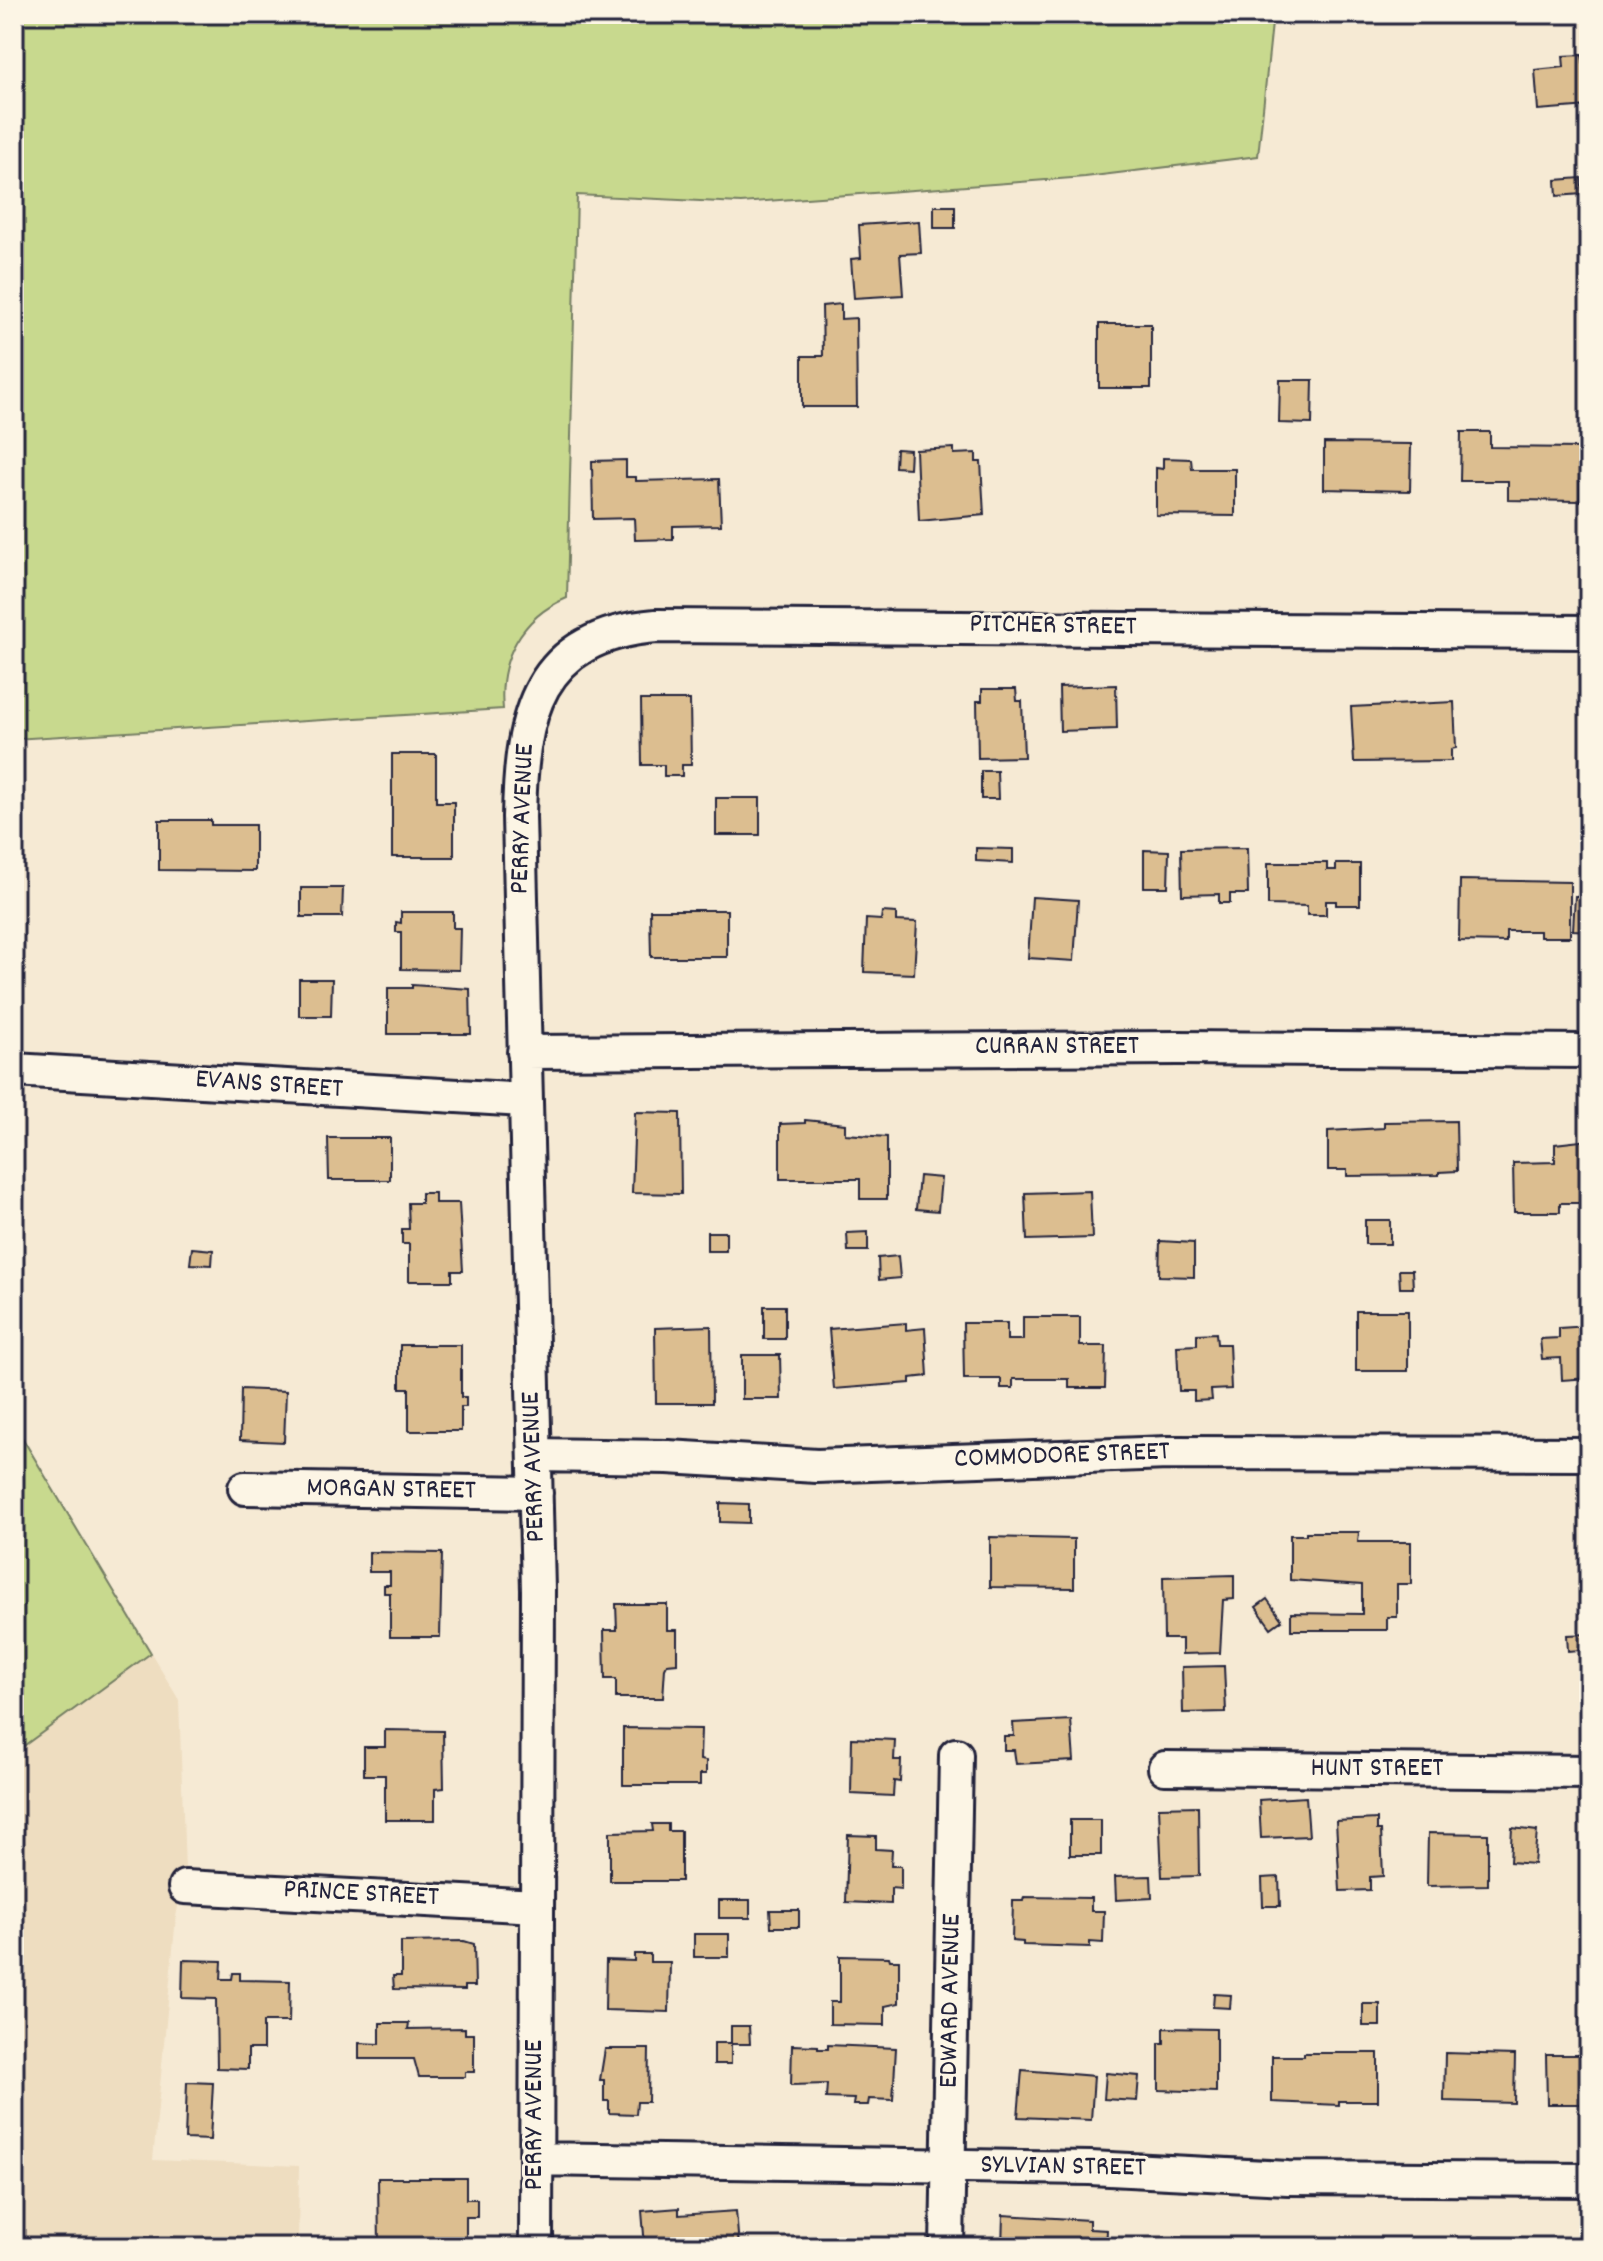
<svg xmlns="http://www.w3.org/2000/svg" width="1603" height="2261" viewBox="0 0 1603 2261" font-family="Dekko,sans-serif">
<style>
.built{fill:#eeddc0}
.green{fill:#c8d98e;stroke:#757e64;stroke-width:2}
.building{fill:#dcbe90;stroke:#22223b;stroke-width:2}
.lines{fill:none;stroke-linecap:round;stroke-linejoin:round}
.street-casing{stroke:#22223b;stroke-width:38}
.street{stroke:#fcf5e5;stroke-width:32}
.labels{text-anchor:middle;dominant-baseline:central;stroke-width:6;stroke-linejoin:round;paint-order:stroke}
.street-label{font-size:28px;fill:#22223b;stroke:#fcf5e5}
</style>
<rect width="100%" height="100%" fill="#f6ead4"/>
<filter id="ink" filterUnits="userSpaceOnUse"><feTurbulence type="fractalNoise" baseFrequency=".0125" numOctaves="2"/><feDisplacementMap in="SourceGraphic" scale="16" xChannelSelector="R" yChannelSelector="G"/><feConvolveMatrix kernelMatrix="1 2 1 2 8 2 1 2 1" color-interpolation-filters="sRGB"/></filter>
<g filter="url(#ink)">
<path class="built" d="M151,1653L179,1700L185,1870L176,1917L153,2160L299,2166L298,2247H14V1753Z"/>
<path class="green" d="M14,14H1273L1258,156L1085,177L741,203L577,195L567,598C521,617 498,660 503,709L14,739Z
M14,1424L151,1653L14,1753Z"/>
<path class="building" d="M1582,55L1584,66L1589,65V106L1538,110L1535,70L1564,67L1563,56Z
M1581,178L1582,194L1557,196L1556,180Z
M934,206H955V228H934Z
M919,221L921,253L900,254L903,295L854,298L851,259L861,258L859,225Z
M841,304V319L856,318L857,407H802V356H823L822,306Z
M1099,324H1151V388H1099Z
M1280,380H1313L1312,424L1279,423Z
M1461,432H1490V447L1581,448L1580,501L1508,500V481H1460Z
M1324,443L1411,444L1410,491L1324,489Z
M954,448V454L976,453V462H981L984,515L919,521L916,450Z
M896,449L910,450L909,468L895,467Z
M1163,458L1191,459L1192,469H1235V516L1156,515V468L1163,469Z
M626,460V477H636V481L719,479L721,525L673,526V539L635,540L634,518L593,519L592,461Z
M1116,685L1117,729L1060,731L1059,687Z
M982,689H1016L1017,701H1022L1024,757L978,758L977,701H982Z
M641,700H690L691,765H682V776H664V765H642Z
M1454,702L1456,748L1451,749V761L1354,762L1351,707Z
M392,754H436V802H454V857H392Z
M981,771H997L998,799H981Z
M716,798H760V835H716Z
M159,820H211V825H255V871L159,870Z
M976,848L1013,849V863L976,861Z
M1247,848L1248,894H1230V903H1219V894L1182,895L1181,849Z
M1144,850L1169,851L1168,887H1144Z
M1268,863H1327V870H1336V864H1360V905H1336V901H1326V915H1307V906L1268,905Z
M1460,880L1570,882V937H1540V931H1506V942L1459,941Z
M301,888H343L342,917H301Z
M1575,896H1589V931L1573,930Z
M1032,897L1078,900L1074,961L1028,958Z
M650,910H727V957H651Z
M401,912H453V928H460L459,970L401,969V932H396V922L401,923Z
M882,912L896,913V921L917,922L914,974L864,972L866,919L881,920Z
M299,979H332L331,1016H299Z
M412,985L470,989L471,1034H388V988H412Z
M635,1112L680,1113L681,1194L632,1193Z
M805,1120L845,1124V1134L887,1137V1199H860V1179H780V1124L805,1123Z
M1456,1121L1457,1171L1439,1172V1175L1347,1176V1170H1328V1131L1384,1128V1122Z
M328,1138H390V1180H329Z
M1589,1140V1203H1560V1212H1514L1513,1163L1555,1162V1144Z
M919,1176L941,1178L938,1211L916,1209Z
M1090,1191L1092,1238L1027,1240L1025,1193Z
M421,1193H435V1203H459L463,1271H452V1281H409V1244H402V1229H409L408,1203H421Z
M1365,1220H1390V1244H1365Z
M707,1232H726V1251H707Z
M868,1232V1251H848L847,1233Z
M1160,1241L1194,1243V1277L1159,1276Z
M192,1248L213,1250L212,1265L190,1264Z
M898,1256L900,1278L879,1280L878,1258Z
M1399,1270H1412L1413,1288H1400Z
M764,1306H785V1339H764Z
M1356,1311H1408V1371H1356Z
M1023,1317H1080V1346H1106L1105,1388H1069V1379H1013V1388H1001V1379H964L963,1323H1007V1340H1023Z
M906,1323V1330L925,1328L928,1376L910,1378V1383L834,1389L829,1329Z
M711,1326L712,1403H656L655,1328Z
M1589,1326V1378L1562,1380L1561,1358L1542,1359L1540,1339L1559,1338V1328Z
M1216,1333L1217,1344H1229L1231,1389L1211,1390L1212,1400L1194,1401V1391H1179L1177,1346L1197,1345V1334Z
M400,1345H461V1397H466V1407H461V1431H409V1388H400Z
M742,1355H780L781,1399H742Z
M241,1389L286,1391L284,1442L240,1440Z
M720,1503L749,1504V1523L720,1522Z
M1306,1532H1359L1358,1542H1411V1584H1397V1617H1387V1630H1291V1613L1362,1614V1585L1290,1580V1535H1306Z
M990,1537L1074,1539V1588L990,1587Z
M369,1552L442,1553L440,1637H390V1593H384V1585H390V1572H369Z
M1234,1575V1599L1223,1600L1220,1653L1182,1654V1639H1164L1163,1577Z
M1267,1599L1282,1620L1271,1628L1256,1607Z
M616,1604H667V1630H677V1663L667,1664L665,1668L663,1698H616V1679H605L604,1630H617Z
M1589,1634V1693L1582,1694L1580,1650L1568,1651L1567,1635Z
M1224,1666L1226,1712L1183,1713L1182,1667Z
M1071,1720L1074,1761L1016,1764L1014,1750H1004V1736H1014L1013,1723Z
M623,1728L701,1729L700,1760L706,1761V1774H700V1785H623Z
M385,1730L443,1731L444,1788L435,1789V1820H385V1775H364V1747H385Z
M852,1738L895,1740L894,1760H901L900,1782L894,1781L893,1796L851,1794Z
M1306,1797L1309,1836L1261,1838L1259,1800Z
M1198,1806L1199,1876L1162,1877L1159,1807Z
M1377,1819V1830H1381L1383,1876L1370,1877V1890L1340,1891L1336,1821Z
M1070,1820H1101V1855H1070Z
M652,1824H668V1831H681V1881H610V1832L653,1831Z
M1512,1828L1537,1831L1534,1864L1510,1862Z
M1428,1833L1488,1834V1885L1427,1886Z
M848,1835L876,1836V1849L892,1850L891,1866H901V1889L891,1888V1904L846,1902Z
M1151,1876L1152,1898L1116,1900L1115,1877Z
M1279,1877L1280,1906H1263L1262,1878Z
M1024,1897L1091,1898V1911H1104L1103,1943L1090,1942V1947L1023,1945V1942L1012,1941L1013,1901H1023Z
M719,1900H750V1918H719Z
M770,1910H799V1927H771Z
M694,1934H729V1957H694Z
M464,1941L474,1944L475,1986H465V1990L394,1989L393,1976H401V1942Z
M634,1954H650V1962H670L669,2012L605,2010L606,1960L634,1961Z
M840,1956L889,1957L890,1960H899V2003L885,2006V2025L830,2024V2002H840Z
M183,1960L222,1961L221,1979H232L233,1973H240V1980L290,1981L289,2022H263V2049H248V2069L217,2068L216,1999L182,1998Z
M1214,1994L1231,1995L1230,2008L1213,2007Z
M1363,2004H1380V2026H1363Z
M380,2023H409L408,2029L465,2028V2034H474V2072H465V2077H419L414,2059H359V2043L380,2044Z
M731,2026H749L750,2044H731Z
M1164,2028L1216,2029V2092L1159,2090V2043H1164Z
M714,2043H731V2064H714Z
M792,2045L818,2046V2049H828V2045L896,2048L893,2100L869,2099L868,2105H853L854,2099L826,2098L827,2084L791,2085Z
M605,2049H649L648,2102H637L636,2114L609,2113V2101H604V2080H600Z
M1304,2053H1378V2101H1339V2105L1272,2102V2056H1304Z
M1445,2053L1515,2055L1514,2103L1444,2101Z
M1546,2055H1589V2104H1547Z
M1022,2070L1094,2076L1091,2120L1018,2117Z
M1106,2073L1139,2076L1137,2101L1104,2099Z
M187,2082L213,2083L210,2140L185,2139Z
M378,2178H466V2199H477V2217H466V2240L398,2241L399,2247H379Z
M679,2208V2215L736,2211L739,2247H645L642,2211Z
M1003,2215L1089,2220V2229L1107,2230L1106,2247H1002Z
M1480,2237L1528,2238V2247H1480Z"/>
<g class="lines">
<defs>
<path id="street" d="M524,1052L1178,1048L1589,1051
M14,1070L525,1100
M535,1455L668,1457L817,1466L1168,1453L1589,1454
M245,1488L536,1493
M1165,1768L1589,1772
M185,1887L537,1906
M536,2159L1090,2168L1288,2178L1589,2180
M536,2247L538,1590L519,817C521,715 536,636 656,626L1589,632
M947,2247L956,1755"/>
</defs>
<use href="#street" class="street-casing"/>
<use href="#street" class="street"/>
</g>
</g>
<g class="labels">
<g class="street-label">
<text transform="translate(1053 627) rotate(1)">PITCHER STREET</text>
<text transform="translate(524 819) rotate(-88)">PERRY AVENUE</text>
<text x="1057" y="1048">CURRAN STREET</text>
<text transform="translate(269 1086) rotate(4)">EVANS STREET</text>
<text transform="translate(1062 1457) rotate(-2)">COMMODORE STREET</text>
<text transform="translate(535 1467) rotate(-92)">PERRY AVENUE</text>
<text transform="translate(391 1491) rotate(1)">MORGAN STREET</text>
<text x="1377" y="1770">HUNT STREET</text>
<text transform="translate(361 1895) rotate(3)">PRINCE STREET</text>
<text transform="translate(952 2001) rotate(-89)">EDWARD AVENUE</text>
<text transform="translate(536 2115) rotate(-90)">PERRY AVENUE</text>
<text transform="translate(1063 2168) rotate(1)">SYLVIAN STREET</text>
</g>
</g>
<rect width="1603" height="2261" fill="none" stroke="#fcf5e5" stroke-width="48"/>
<rect x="24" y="24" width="1555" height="2213" fill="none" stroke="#22223b" stroke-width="3" filter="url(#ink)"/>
</svg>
